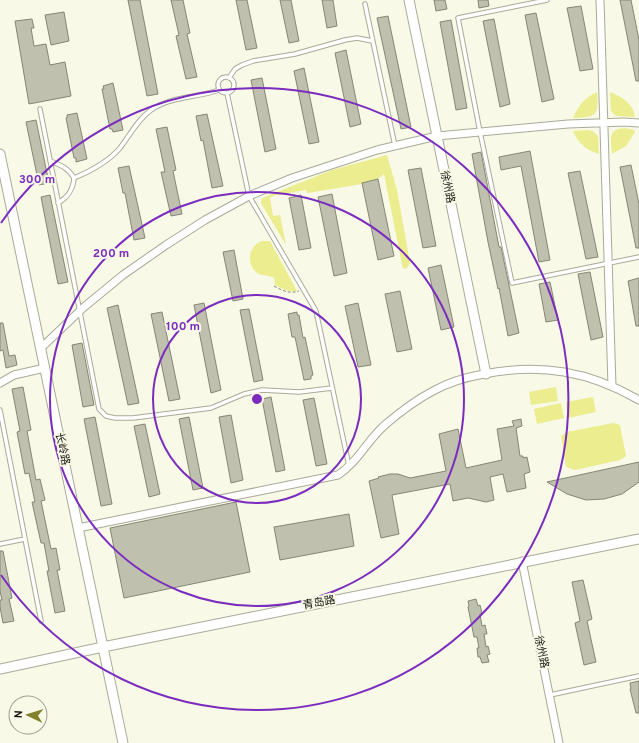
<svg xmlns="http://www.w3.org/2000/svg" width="639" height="743" viewBox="0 0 639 743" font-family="Overpass,'Noto Sans SC',sans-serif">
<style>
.green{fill:#ebed8e}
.building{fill:#c0c0af;stroke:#858675}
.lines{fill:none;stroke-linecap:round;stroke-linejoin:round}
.service-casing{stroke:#a9aa98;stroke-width:5.5}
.minor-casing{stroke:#a9aa98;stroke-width:9}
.tertiary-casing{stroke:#a9aa98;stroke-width:11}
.path{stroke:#88897c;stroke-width:1;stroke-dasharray:3 2;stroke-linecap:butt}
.service{stroke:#fff;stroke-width:3.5}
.minor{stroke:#fff;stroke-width:7}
.tertiary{stroke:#fff;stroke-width:9}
.ring{fill:none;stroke:#7b2cbf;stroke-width:2}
.labels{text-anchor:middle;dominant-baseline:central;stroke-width:4;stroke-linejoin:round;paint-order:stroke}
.street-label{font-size:11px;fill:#161610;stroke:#f8f9e6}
.centre{fill:#7b2cbf;stroke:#f8f9e6;stroke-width:2}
.ring-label{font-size:12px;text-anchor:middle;font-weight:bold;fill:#7b2cbf;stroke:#f8f9e6;stroke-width:4;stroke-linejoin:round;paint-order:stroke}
</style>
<rect width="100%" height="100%" fill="#f8f9e6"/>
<path class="green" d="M597,92C599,115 597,117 573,118C579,105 584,98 597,92Z
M610,92C622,97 633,103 635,117L616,116L611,111Z
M625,128L634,130L635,132L626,146L612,154C611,140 607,129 625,128Z
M588,130L593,131L598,136L599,154C586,150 578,143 573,131Z
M387,155L397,190L410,263L407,268L403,269L384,174L378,179L362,183V184L307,193L306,190L272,196L270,198L273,216L280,215L286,245L261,203L262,198L332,170Z
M262,241H270L297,291C288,292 283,289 275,285L274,278C269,275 264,276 259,274C245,266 248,246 262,241Z
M556,387L558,401L531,405L529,392Z
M593,397L596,412L568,418L566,402Z
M561,403L564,418L537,424L534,409Z
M613,423L620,425L626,456L620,460L575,470L566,467L561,436L567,432Z"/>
<path class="building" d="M128,0H140L158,94L147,96Z
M171,0H183L190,33L187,34L197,77L186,79L176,36L179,35Z
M236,0H247L257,48L246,50Z
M280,0H291L299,41L289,43Z
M322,0H333L337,26L327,28Z
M434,0H445L447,9L436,11Z
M478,0H488L489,6L479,8Z
M620,0H631L639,40V81H636Z
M581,6L593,69L580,71L567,8Z
M64,12L69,41L51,45L45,15Z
M536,13L554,99L542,102L525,15Z
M388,16L411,127L401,129L377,18Z
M32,19L34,28H31L34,46L46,44L50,65L65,62L71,96L29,104L15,21Z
M494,19L510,104L500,107L483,21Z
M451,20L467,108L456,110L440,22Z
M346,50L361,124L350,127L335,53Z
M304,68L319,142L309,144L294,71Z
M262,78L276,149L265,152L251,80Z
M113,83L123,130L113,132L112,129H110L102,89H104L103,86Z
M77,113L87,159L76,162V158H74L66,118H67V115Z
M207,114L223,186L212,188L203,140L201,141L196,116Z
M36,120L49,183L39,185L26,122Z
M167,127L176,170L173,171L182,214L171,216L161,172H165L156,129Z
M530,151L550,260L539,262L521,166L501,170L499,157Z
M481,152L499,247H501L519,333L508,336L499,288L498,289L488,242L472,154Z
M631,165L639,204V248H636L620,167Z
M129,166L145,238L134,240L125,193H123L118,168Z
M421,168L436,246L423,248L408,170Z
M580,171L598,257L586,259L568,173Z
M378,179L394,256L378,260L362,183Z
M332,194L347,273L334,276L318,197Z
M50,195L68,282L58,284L41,197Z
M301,195L311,248L299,250L289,198Z
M234,250L243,299L233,301L223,252Z
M441,265L454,327L441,330L428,268Z
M590,272L603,337L591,340L578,274Z
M639,278V326H636L628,281Z
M550,282L558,320L546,322L539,284Z
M400,291L412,349L397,352L385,294Z
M204,303L221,390L211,393L194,305Z
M358,303L371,365L358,367L345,306Z
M118,305L139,403L128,405L107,308Z
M249,309L263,380L254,382L240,310Z
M162,312L180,399L169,401L151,314Z
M297,312V315H299L303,338L305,337L313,375L311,376V379L304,380L295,337H292L288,314Z
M0,323H3L9,356L15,355L17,365L6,368L3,350L0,351Z
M82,343L94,405L83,407L72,345Z
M23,387L31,430L27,431L36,480L40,479L45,500L41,501L51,549L56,548L60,570H57L65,611L55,613L47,571H49L44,543H41L32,502H35L29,473L25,474L17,432L20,431L12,389Z
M271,397L285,470L276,472L262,399Z
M314,398L327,464L316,466L303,400Z
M231,415L243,480L231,483L219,417Z
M95,417L112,504L101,506L84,419Z
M189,417L203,488L193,490L179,419Z
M521,419L522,426L516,428L520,456H523V458L527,457L530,472L524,474L526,488L507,492L503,474L490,477L494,500L486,502L468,498L453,501L450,484L392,495L399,534L381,538L369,481L379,478L378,477L390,474H398L410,478L446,471L439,434L458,429L466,468L502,460L497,429L514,426L512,421Z
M145,424L160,494L149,497L134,426Z
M639,462V482L622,494L604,499L586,500L567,494L547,482Z
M236,502L250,572L124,598L110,528Z
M349,514L354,546L280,560L274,527Z
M0,551H3L12,598L9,599L14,621L3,623L0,607V600H2L0,591Z
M583,580L592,619L587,621L596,662L584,665L575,623L580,621L572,582Z
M476,599L478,606L480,605L482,613L480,614L482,626L485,625L487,634H484L486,647L488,646L490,654L487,655L489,662L482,663L480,657H478L477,648H479L477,637H474L468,607L469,606L468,601Z
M639,681V713H636L630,689H631L630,683Z"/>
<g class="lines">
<defs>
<path id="service" d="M547,0L458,18L480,132L512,283L639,257
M365,4L395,146
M218 85a8 8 0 1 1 16 0a8 8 0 1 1-16 0Z
M229,78L235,69L242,65L253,61L295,54L345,40L357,38L372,41
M227,93L249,196L316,311L349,466
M40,109L99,409L106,416L115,418H133L211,408L244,394L262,390L299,392L332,388
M50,161C61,165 68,168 74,178C73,190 68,197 58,203
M74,178C91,171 108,162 120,148C130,135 138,119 151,110C171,96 197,98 219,90
M0,410L41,621
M0,544L25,539
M550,695L639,676"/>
<path id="minor" d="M600,0L612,386
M41,348L84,307L123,275L166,245L205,220L249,196L292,178L377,150L437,136L568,124L624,122L639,123
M0,383L14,375L45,368
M78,528L338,475C358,462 368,439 386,424C400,412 416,400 433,391C449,382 467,377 484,374C541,363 589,371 639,400
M522,561L559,743"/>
<path id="tertiary" d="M409,0L486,374
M0,154L123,743
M0,669L103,647L639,539"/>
</defs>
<use href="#service" class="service-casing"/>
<use href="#minor" class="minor-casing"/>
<use href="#tertiary" class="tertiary-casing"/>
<path class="path" d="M274,286C283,291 289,294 299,291"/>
<use href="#service" class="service"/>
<use href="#minor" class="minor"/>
<use href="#tertiary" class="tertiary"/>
</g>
<g class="ring">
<circle cx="257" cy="399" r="104"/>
<circle cx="257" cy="399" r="207"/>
<path d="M1 223A311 311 0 1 1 1 575"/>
</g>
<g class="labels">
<g class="street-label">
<text transform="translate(447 187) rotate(78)">徐州路</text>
<text transform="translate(62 449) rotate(78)">长岭路</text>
<text transform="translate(319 603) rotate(-11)">青岛路</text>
<text transform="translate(541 652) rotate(78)">徐州路</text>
</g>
</g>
<circle cx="257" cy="399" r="6" class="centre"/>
<g class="ring-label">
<text x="37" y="183">300 m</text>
<text x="111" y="257">200 m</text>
<text x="183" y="330">100 m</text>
</g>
<g transform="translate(28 715) rotate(274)"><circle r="19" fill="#f8f9e6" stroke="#9e9e90"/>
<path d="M0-3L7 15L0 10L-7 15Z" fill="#82822c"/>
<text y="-6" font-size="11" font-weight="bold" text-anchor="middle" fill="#161610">N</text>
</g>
</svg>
